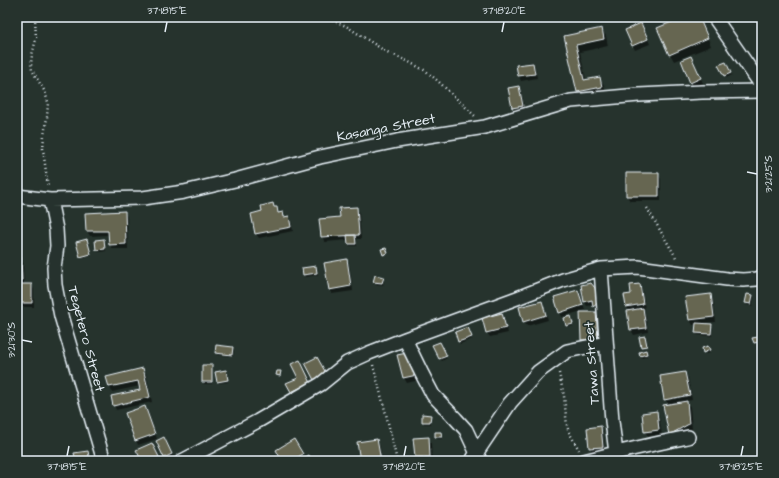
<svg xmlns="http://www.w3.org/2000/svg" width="779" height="478" viewBox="0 0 779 478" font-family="'Architects Daughter',sans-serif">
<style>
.shadow{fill:#0007}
.building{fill:#666651;stroke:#e8f1f8}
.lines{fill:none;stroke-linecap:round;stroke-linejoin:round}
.minor-casing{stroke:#e8f1f8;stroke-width:16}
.path{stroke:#e8f1f8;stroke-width:2.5;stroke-dasharray:1 3;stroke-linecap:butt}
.minor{stroke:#26332d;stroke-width:13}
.ticks{fill:none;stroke:#e8f1f8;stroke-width:1.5}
.labels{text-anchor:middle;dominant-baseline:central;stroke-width:3.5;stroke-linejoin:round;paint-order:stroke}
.street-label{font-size:14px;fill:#e8f1f8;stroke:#26332d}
.neatline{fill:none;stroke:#e8f1f8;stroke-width:1.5}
.ticks-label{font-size:10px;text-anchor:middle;fill:#e8f1f8}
</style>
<rect width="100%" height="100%" fill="#26332d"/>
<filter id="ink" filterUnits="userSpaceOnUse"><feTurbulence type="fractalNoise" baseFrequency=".025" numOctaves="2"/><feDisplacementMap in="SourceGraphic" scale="8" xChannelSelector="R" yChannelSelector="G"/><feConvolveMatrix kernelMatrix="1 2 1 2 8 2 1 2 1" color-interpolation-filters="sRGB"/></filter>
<g filter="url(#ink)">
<path class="shadow" d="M686,17H699L711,46L674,61L670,54Z
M601,29L606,36L608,46L580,52L586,81L599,78L604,85L606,94L582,99L578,92L565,37Z
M644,29L650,44L635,50L633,46Z
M693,62L703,83L694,87L691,82Z
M725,63L732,75L726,78L720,66Z
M532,64L535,68L537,78L521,81L519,76L517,66Z
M518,87L521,92L525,111L516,112L513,107Z
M658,174L661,179V201H630L627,196Z
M273,205L275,208H276L279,214L282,213L285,218L288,217L291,222L293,231L259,238L256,234L263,212Z
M356,208L359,213L361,239H356L357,246H350L349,240L325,242L322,237L320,220L341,218Z
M125,212L127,217L128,249H113L110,245V235L90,236L87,231L86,214Z
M104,240L105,242L106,251L99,252L97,250Z
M88,243L91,256L82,258L81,256Z
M20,258L23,263L24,285H32L34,290V307H23L20,302L21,285H17V259Z
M346,260L349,265L353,291L332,294L330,290Z
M315,267L318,275L305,277L304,274Z
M383,278L384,280L383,285L375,284L374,282Z
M640,285L642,290L645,309H643L645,314L648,332L634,335L631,330L628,311H629L626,306L633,295Z
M594,288L597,294L600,308L597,311L594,305L587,306L584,301Z
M578,291L581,296L585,310L562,317L560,312Z
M710,295L713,300L716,322L703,323V324L711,325L712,327V336L698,335L696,333L697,324L693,325L690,320L687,298Z
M753,296L754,298L752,306L747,305L746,303Z
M541,302L544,307L548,320L527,326L524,321Z
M596,313L598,317L600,344L584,345L582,340Z
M501,314L504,319L508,333L490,337L487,333Z
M572,319L573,326L568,327L567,325Z
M469,331L472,339L460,344L456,333Z
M439,343L447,358L442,361L434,345Z
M707,347L710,353L706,354L704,352Z
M233,348L234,350L233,356L218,355L216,353Z
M646,353L647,356L642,358L641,356Z
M407,354L419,380L407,383L404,378L399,356Z
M212,366L213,368L212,384H204L203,381Z
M143,370L146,374L152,402L116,410L114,405L141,390L140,386L112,392L110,387L108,377Z
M226,371L228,382L219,383L217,381Z
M685,373L688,378L692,400L686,401L690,407L692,429L673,439L670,435L669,405L665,399Z
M299,378L313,388L294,397L288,384Z
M145,408L148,412L157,439L138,445L136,440Z
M656,412L659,417L662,435L648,436L645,432Z
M430,416L431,418V424H424L423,421Z
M601,427L603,432L605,452L593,453L590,448L588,428Z
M441,433L442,439H438L436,437Z
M164,438L173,457L166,460L157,441Z
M428,438L431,443L432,461H418L416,457L415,439Z
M376,440L379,444L382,461H361Z
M294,441L304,459L311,461H304L303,460L301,461H283Z
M88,452L91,457V461H77Z"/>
<path class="building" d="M684,17H699L708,38L669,55L657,28Z
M641,23L648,39L632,46L625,30Z
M602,28L604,39L576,45L584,80L600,77L602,87L577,92L564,36Z
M691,56L701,78L690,83L681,60Z
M726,62L731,73L724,76L718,65Z
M533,63L535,74L518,76L516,65Z
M519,86L523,106L512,108L508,88Z
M626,173H659V196H626Z
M273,203L274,207H277L278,213L283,212L284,217L289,216L291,227L255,234L251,214L262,211L261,206Z
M357,207L359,235L321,237L319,219L340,217L339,208Z
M125,211L126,244L109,245L108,231H86L85,213Z
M347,235H355L356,244H348Z
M87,239L91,254L80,257L76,242Z
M104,239L105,249L96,250L95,240Z
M386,248L388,253L383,255L381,249Z
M21,257L22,280L17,281V258Z
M347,259L351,286L329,290L324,263Z
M316,266L317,273L303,275L302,268Z
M375,275L384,277L382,283L373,282Z
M591,283L595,288L598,303L593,307L592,300L584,302L581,285Z
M20,284H32V303H19Z
M640,284L643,304L626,307L624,295L631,294L630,285Z
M578,290L583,305L559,313L554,297Z
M711,294L714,317L689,320L685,297Z
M747,294L753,295L751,304L745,303Z
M542,301L546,315L523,322L519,307Z
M643,308L646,328L630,330L627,311Z
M580,312H596L598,339L581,340Z
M502,313L506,328L486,333L482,318Z
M571,316L573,324L566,326L564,318Z
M696,323L712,324L711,334L695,333Z
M468,327L472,337L458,342L455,332Z
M645,336L647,346L641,347L639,337Z
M758,337L759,342L754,343L752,338Z
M440,342L447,356L439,359L432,345Z
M216,345L233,347L232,355L215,353Z
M708,346L710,350L703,353L702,348Z
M646,350L647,354L640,356L639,352Z
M407,353L411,368L415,367L417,375L403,378L397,355Z
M317,357L326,373L314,380L305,363Z
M300,360L311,383L291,392L286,383L298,378L291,364Z
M202,365H212V382H202Z
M143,368L150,397L113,406L111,396L140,390L138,381L109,387L106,377Z
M226,370L228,380L217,382L215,372Z
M277,371H281L280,376L276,375Z
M685,372L690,395L664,400L660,376Z
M687,401L689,424L669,435L663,405Z
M145,406L155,434L135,441L125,413Z
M657,411L659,430L644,432L642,413Z
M422,414L431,415L430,422H422Z
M601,426L603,447L589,448L587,428Z
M435,432H441L442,437H435Z
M164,437L172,454L164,458L156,441Z
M429,437L430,457H415L413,438Z
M294,439L303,454L291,461H282L276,450Z
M377,439L381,461L385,460V461H360L357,442Z
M152,443L161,461H142L136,450Z
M88,451L90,461H76L74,453Z
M309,455L312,461H303L302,459Z"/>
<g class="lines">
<defs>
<path id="minor" d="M714,17L762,86
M17,196L50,200L143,198L184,192L235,180L320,157L397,141L485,127L571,101L639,95L702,92L762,91
M50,200L56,229L57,246L54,268L55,285L61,316L104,461
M601,269L612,421L616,453
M405,339L422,374L433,395L456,419L466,430L479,458
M182,461L258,421L321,384L347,363L369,353L405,339L517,298L563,280L601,269L638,267L727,279L743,280L757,279L762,277
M472,461L477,452L510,403L538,372L567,351L606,343
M584,461C618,452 653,444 688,437"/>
</defs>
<use href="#minor" class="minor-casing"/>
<path class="path" d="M35,17L36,39L32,55L31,64L32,70L45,92L48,102L47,118L44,135L43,149L48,187
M325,17L346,26L385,51L407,61L426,71L439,82L475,116
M647,208L677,259
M373,365L386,414L397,461
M559,373L564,396L567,426L569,432L579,450"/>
<use href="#minor" class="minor"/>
</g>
</g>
<path class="ticks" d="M165,32L167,22M502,32L504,22M747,172L757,174M22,340L32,342M67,456L69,446M404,456L406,446M741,456L743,446"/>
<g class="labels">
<g class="street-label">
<text transform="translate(386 128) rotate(-11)">Kasanga Street</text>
<text transform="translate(86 339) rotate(75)">Tegetero Street</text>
<text transform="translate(592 363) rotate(-94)">Tawa Street</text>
</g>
</g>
<rect width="779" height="478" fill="none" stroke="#26332d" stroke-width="44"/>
<rect x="22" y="22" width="735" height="434" class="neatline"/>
<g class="ticks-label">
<text x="167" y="14">37°18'15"E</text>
<text x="504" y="14">37°18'20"E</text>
<text transform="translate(768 174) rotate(-90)" y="4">3°21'25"S</text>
<text transform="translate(11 340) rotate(-90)" y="4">3°21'30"S</text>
<text x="67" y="470">37°18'15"E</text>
<text x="404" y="470">37°18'20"E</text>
<text x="741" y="470">37°18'25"E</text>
</g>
</svg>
